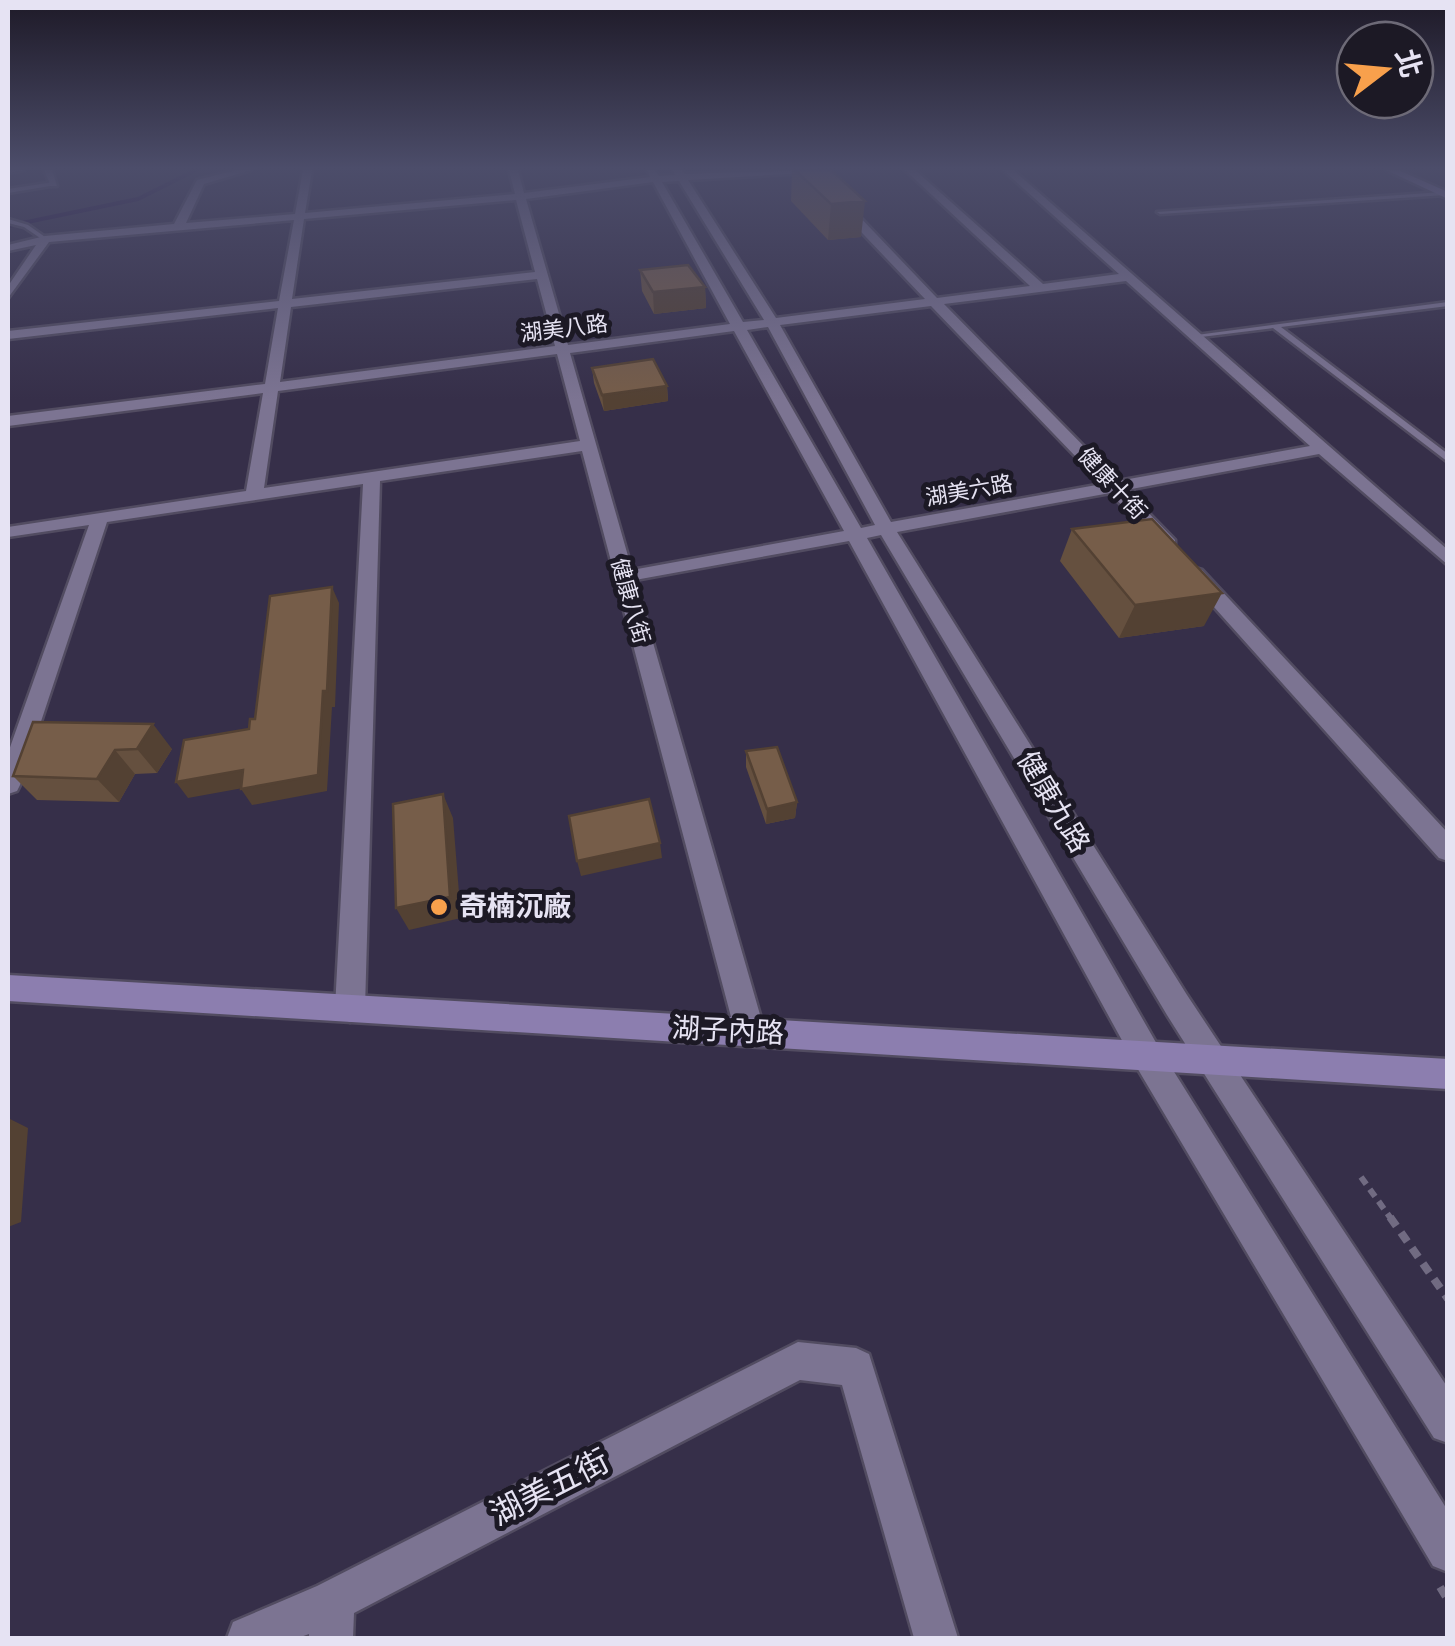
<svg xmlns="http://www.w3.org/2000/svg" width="1455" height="1646" viewBox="0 0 1455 1646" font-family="'Source Sans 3','Noto Sans TC',sans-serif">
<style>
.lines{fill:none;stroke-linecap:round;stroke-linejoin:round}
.stream{stroke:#251542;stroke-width:4}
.lane-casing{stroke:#524c61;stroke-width:5}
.street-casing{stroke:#524c61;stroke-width:5}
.secondary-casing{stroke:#524c61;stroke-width:5}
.path-far1{stroke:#716b82;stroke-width:6;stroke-dasharray:9 6;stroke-linecap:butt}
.path{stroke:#716b82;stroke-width:8;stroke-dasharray:11 8;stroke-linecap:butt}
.lane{fill:#7c7492;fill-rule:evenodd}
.street{fill:#7c7492;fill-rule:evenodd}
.secondary{fill:#8c7eaf;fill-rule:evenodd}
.wall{fill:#65503f}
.shaded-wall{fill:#534133}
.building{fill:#765d49;stroke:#534133;stroke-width:2.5}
.poi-dot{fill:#f8a04c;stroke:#1c1925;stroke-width:4}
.labels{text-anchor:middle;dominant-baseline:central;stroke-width:10;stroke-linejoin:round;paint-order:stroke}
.far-street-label{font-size:22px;fill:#e6e3f3;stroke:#1c1925}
.street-label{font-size:28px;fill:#e6e3f3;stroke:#1c1925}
.poi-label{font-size:28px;font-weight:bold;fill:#e6e3f3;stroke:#1c1925;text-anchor:start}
.near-street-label{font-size:32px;fill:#e6e3f3;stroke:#1c1925}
</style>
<rect width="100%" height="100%" fill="#362f49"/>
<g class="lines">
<path class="stream" d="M8,226L138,199L196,170"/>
<defs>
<path id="lane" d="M8,170H24L8,173Z
M54,182L56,185L8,193V189Z
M1443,192L1445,195L1160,214L1157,212Z
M8,219L28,225L48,239L43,240L24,227L8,223Z
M1448,302V306L1281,327L1448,454V462L1273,328L1193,338L1189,336Z"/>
<path id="street" d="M44,170H52L57,186H51Z
M237,170H251L204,184L186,223L295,214L303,170H312L305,213L515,194L509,170H518L524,193L650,177L647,170H655L659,176L675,175L673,170H681L685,174L815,170L937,298L1030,286L905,170H915L1043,284L1119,274L1003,170H1013L1448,550V565L1319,454L1126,490L1175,540V548H1163L1110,493L897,532L1187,995L1448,1388V1443L1434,1438L1167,1015L881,535L867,538L1158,1046L1448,1511V1572L1433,1566L1136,1066L849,541L635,580L765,1032L761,1042L750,1046L739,1042L735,1032L582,451L380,481L365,1008L360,1018L350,1022L340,1018L335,1008L363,484L107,522L20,785L17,791L8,794V753L89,525L8,537V527L246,491L263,393L8,426V416L265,384L278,308L8,339V331L279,301L294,220L49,242L8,298V286L36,245L8,251V245L45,236L174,224L197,180ZM805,173L925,299L776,318L688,180ZM679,181L764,320L743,322L662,182ZM653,182L730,324L568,345L526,199ZM516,200L535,272L292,299L304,219ZM537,279L555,346L280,382L291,307ZM1126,281L1310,446L1118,481L944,304ZM931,306L1102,484L891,522L780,325ZM768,327L875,525L861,528L747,330ZM734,331L844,531L632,570L570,353ZM557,354L580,441L264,488L278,391Z
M1195,568L1202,570L1448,833V861L1439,858L1188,578V570Z
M798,1342L856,1348L869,1354L958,1638H914L842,1385L800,1380L354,1613L353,1638H309V1634L298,1638H227L233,1622L317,1586Z"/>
<path id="secondary" d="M1386,170H1398L1448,192V199Z
M8,975L1448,1059V1089L8,1001Z"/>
</defs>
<use href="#lane" class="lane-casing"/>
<use href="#street" class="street-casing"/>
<use href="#secondary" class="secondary-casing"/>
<path class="path-far1" d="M1361,1177L1392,1220"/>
<path class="path" d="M1390,1217L1448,1299
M1440,1587L1448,1600"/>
<use href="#lane" class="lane"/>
<use href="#street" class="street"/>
<use href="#secondary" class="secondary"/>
</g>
<path class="wall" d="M792,170H831L861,237L828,240L791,201Z
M640,270L705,287L706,308L654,314L642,291Z
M592,368L667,386L668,401L604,411L594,383Z
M1072,529L1204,626L1119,638L1060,561Z
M33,722L172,749L157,773L135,774L119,802L37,800L13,776Z
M746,751L797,802L795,818L766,824L746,767Z"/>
<path class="shaded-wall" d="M865,201L861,237L828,240L831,204Z
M705,287L706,308L654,314L653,292Z
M667,386L668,401L604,411L602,395Z
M332,587L339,603L335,707H332L327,791L252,805L241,789L323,691Z
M1222,593L1204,626L1119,638L1135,605Z
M153,724L172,749L157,773L137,749Z
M115,750L135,774L119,802L97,779Z
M243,770L254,786L188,798L176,782Z
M443,794L453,818L461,918L409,930L396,908Z
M797,802L795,818L766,824L767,809Z
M660,843L662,858L581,876L577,861Z
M8,1118L28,1128L21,1222L8,1227Z"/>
<path class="building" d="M795,170H831L865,201L831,204Z
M688,265L705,287L653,292L640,270Z
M653,359L667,386L602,395L592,368Z
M1152,519L1222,593L1135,605L1072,529Z
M332,587L327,691H323L318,775L241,789L243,770L176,782L184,740L249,729L250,719H255L270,596Z
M33,722L153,724L137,749L115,750L97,779L13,776Z
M777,747L797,802L767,809L746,751Z
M443,794L450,897L396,908L393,804Z
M649,799L660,843L577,861L569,816Z"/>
<linearGradient id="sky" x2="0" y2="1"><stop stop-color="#1e1a28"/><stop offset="0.42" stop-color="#4c4d6a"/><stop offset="1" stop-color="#4c4d6a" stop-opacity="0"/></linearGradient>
<rect width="1455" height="400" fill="url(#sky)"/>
<circle class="poi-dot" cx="439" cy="907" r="10"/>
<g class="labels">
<g class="far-street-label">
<text transform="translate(564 329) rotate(-7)">湖美八路</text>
<text transform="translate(1112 484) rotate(47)">健康十街</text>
<text transform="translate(969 491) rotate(-10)">湖美六路</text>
<text transform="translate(630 601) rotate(74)">健康八街</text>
</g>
<g class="street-label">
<text transform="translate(1053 802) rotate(59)">健康九路</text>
<text transform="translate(728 1031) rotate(3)">湖子內路</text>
</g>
<g class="poi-label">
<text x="459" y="907">奇楠沉廠</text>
</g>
<g class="near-street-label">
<text transform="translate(550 1488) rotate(-27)">湖美五街</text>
</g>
</g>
<rect width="1455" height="1646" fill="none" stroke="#e6e3f3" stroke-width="20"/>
<g transform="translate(1385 70) rotate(74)"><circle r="48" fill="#1c1925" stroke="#6d6a77" stroke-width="2.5"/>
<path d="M0-8L18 38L0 25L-18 38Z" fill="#f8a04c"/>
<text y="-15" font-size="28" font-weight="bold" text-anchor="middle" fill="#e6e3f3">北</text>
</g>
</svg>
